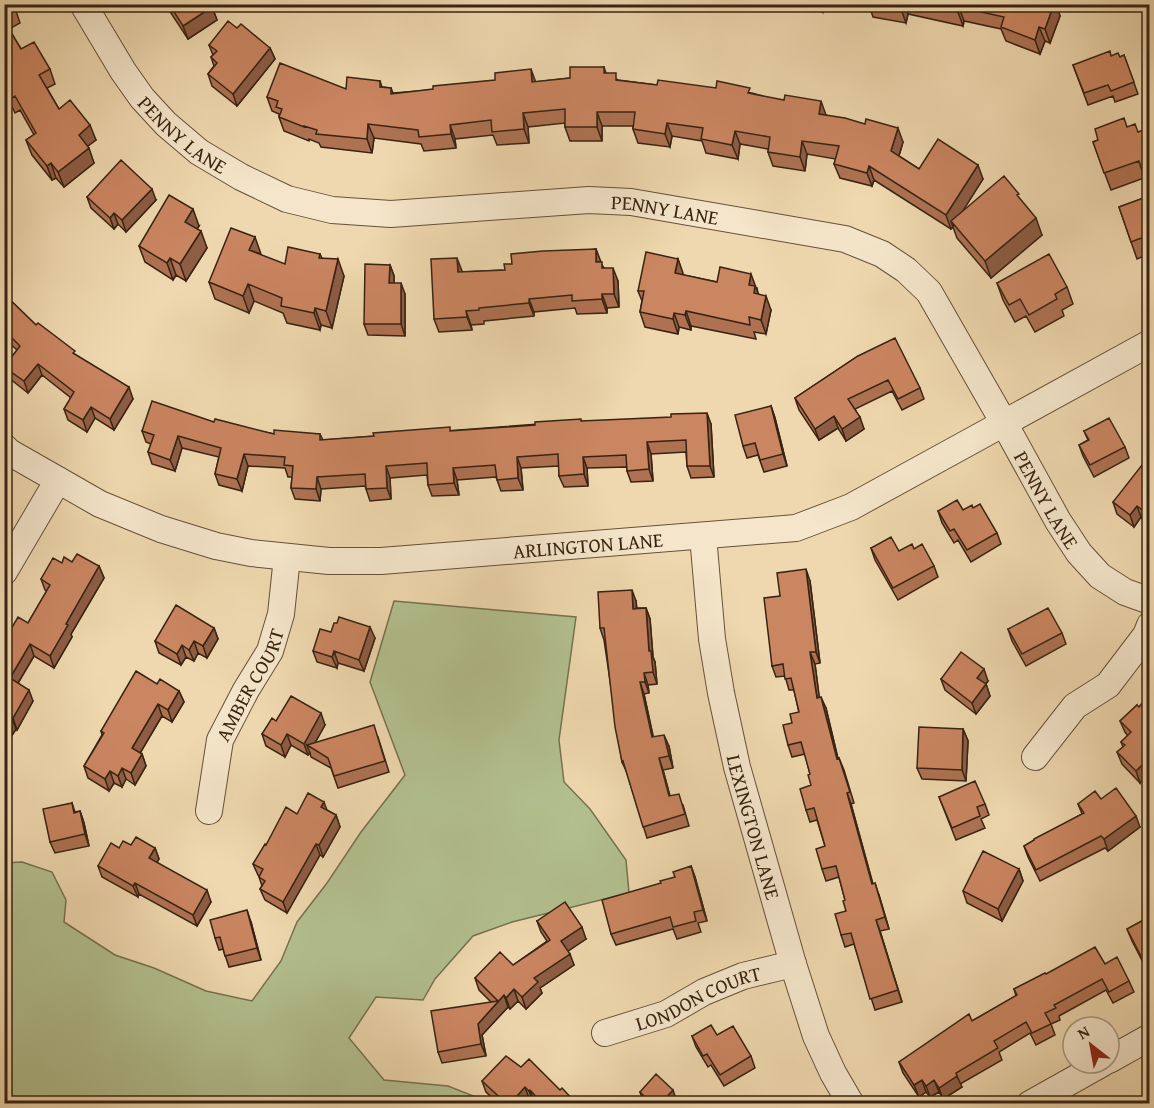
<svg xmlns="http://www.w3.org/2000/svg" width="1154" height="1108" viewBox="0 0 1154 1108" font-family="'Gentium Book Plus',serif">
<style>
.green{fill:#b3c08f;stroke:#767250;stroke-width:1.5}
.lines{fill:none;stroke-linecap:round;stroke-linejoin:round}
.minor-casing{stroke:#665039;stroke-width:28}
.minor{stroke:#f5e6cb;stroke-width:26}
.wall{fill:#ae7253;stroke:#382312;stroke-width:1.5}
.shaded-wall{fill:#8d5d44;stroke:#382312;stroke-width:1.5}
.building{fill:#ca8561;stroke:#382312;stroke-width:1.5}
.labels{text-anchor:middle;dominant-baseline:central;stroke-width:4.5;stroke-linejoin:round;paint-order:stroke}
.street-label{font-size:20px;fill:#382312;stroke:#f5e6cb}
</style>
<rect width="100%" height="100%" fill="#efd8af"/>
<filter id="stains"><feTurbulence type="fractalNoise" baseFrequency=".00333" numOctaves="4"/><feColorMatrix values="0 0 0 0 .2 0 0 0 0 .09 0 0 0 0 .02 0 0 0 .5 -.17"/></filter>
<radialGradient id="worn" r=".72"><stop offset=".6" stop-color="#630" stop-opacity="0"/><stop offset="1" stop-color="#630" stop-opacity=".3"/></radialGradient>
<path class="green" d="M394,601L576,617L559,740L564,782L590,809L626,860L629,893L512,922L473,936L435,979L423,1000L376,997L349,1038L384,1080L448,1086L476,1097L479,1103L5,1104V863L22,862L52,872L66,900L64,922L115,955L154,968L206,991L252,1001L281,961L297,922L327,883L361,832L405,775L370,682Z"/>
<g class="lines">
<defs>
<g id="minor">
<path id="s1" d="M83,4L123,71L142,98L166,124L199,152L241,177L287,199L332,210L391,214L589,200L631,202L845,239L882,254L906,270L929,292L1004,423L1058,521L1079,553L1100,576L1125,592L1150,601"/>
<path id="s2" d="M4,447L9,452L100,504L161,529L216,546L251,553L329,561H381L796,528L851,507L1150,343"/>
<path id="s3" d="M703,536L712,639L721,693L737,767L793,964L816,1036L833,1073L851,1104"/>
<path d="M4,572L58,480"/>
<path d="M1035,757L1075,706L1108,685L1146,635L1150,625"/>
<path id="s4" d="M209,811L220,740L246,690L270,651L281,614L287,557"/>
<path id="s5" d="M605,1033L666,1014L704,992L743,976L793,964"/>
<path d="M1109,1060L1150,1037"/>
<path d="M1030,1104L1103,1063"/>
</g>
</defs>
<use href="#minor" class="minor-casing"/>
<use href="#minor" class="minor"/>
</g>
<path class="wall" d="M4,4L15,8L20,23L9,29L21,49L50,69L55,84L47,88L59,109L96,140L87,146L94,163L64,187L56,178L52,180L32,155L26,140L34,135L20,110L15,113L11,105L4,109Z
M165,4H209L212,7L217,20L188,39Z
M471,4H487L472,6Z
M804,4H825L823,12L805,9Z
M861,4H1056L1060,16L1050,43L1045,41L1040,54L1006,41L1001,29L964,21L963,26L908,14L906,23L873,17L871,11L863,10Z
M237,28L270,48L275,59L237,106L212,86L208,74L214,66L211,57L213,55L209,45Z
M1124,55L1138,94L1115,102L1113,96L1088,105L1073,65L1111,56L1120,57Z
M604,67L606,73L618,80L657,85L752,93L826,115L903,142L899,156L919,169L983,179L963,210L1021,201L1042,235L991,278L957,238L953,227L951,229L874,180L872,186L840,178L834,164L836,159L807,154L805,171L773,166L768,152V149L740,144L738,159L706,153L702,141L672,136L670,147L638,143L633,129V126H602V141H570L565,127V123L528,127L529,143L497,145L493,135L455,139L456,148L424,151L421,144L374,138L372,153L321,147L319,143L309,139V141L284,131L279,117V114L272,111L267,97L346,89L380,81L382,87L391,88L393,93L535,82L570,78Z
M1127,127L1138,132L1144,178L1111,190L1093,142Z
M1149,196V254L1137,259L1119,207Z
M87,197L156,200L126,232L118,224L114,229L91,208Z
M199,226L197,229L207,248L186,281L176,275L173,280L145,262L139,246Z
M596,249L600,262L604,268L618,281L619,307L607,308V313L577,314L575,308L534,312V316L484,321V324L471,325L472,330L439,332L434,319L462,272L505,270Z
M320,254L322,258L344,276L332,328L321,325L320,330L287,323L283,313L254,301L249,313L215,299L209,282L285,264Z
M678,259L683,275L717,282L757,288L758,294L771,310L766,334L754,332L756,339L691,326V330L679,327L678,334L645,327L640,312L642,301L638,291Z
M390,265L394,276V283L405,294V336L368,335L364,324Z
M997,283L1067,287L1073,304L1062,310L1064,316L1035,332L1026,316L1015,322L1003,300Z
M4,294L36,325L133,399L114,430L95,418L87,432L68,420L64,409L71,398L42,375L28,393L9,378L4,367L17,350L4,338Z
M858,356L920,388L924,399L902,410L892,391L855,409L864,429L846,441L838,428L819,440L799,410L795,398Z
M771,406L775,418L787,466L764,472L758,455L747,458L743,446Z
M581,421L711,424L714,477L691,478L687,466L686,452L651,454L653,481L631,482L627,471V467L587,468L588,486L564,487L559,476V466L521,468L523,490L501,491L496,477L457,480L459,495L432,496L428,485L427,475L390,478L391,499L370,501L365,486L321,489L320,501L295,499L291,488L292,477H288L285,468L248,466L242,491L219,485L215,474L219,457L182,448L175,471L152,464L148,452L151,444L146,442L142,431L214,422L274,434H320L323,440Z
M1084,431L1125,447L1129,458L1094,477L1083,456L1079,445L1088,440Z
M1149,471V524L1141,517L1134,527L1117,514L1113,502Z
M973,508L997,533L1001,544L971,562L958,540L954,543L942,523L938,511L963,510Z
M871,548L899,551L914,549L934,566L938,577L898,600L875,560Z
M72,562L99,566L104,578L71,634L72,637L54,668L34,656L18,683L33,701L17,730L16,729L4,748L28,623L47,591L45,590L41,579L62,563Z
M810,581L820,663L815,664L819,697L826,708L838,759L839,758L844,770L854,803L851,804L873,884L879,895L889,929L880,931L902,1002L875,1010L854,944L845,947L841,935L846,911L845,900L839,877L826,881L822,869L825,846L817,820L810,822L806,810L811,785L810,774L805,754L792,757L788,745L792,723L799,712L794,690H789L785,676L776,677L772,666L780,596Z
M636,601L637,608H646L650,619L653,657L655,662L657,684L648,685L649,693L644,694L653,737L669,746L673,768L663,770L670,796L683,805L689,826L647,838L627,773L622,762L604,640L600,628Z
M214,628L218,639L207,658L198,653L194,661L186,657L181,665L159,653L155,641Z
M1008,629L1062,633L1066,644L1026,666L1012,641Z
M331,632L375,638L364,671L338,663L337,668L317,662L313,651Z
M941,679L988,681L986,684L990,696L976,714L945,690Z
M157,684L179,691L184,702L172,722L162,716L140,753L142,754L146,766L135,785L126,779L122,787L114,783L109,791L88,778L84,766L102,735L101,731Z
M1137,705L1140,783L1122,764L1117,752L1123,747L1121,742L1128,736L1125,732L1120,721Z
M276,721L325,725L315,743L378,737L389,772L338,788L331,768L311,757L310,753L308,755L291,745L285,757L266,746L262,734Z
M963,729L968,741L966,781L922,779L917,768Z
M939,797L985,804L989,815L981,819L985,828L956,840Z
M1101,799L1140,827L1108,851L1105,848L1040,881L1028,857L1024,846L1082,814L1078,804Z
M72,803L75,812L80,811L84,823L89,846L55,853L50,842Z
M327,810L336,815L340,827L323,857L320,855L287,913L265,900L260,889L262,886L259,877V876L258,875L253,864L266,845L297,814Z
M131,845L155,848L159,859L157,862L211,902L197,926L139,894L138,897L102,877L98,866L119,848Z
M691,866L695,877L707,921L698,923L701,932L677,939L673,929L616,945L611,934L661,883L675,877Z
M1019,869L1023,881L1002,921L967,903L963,891Z
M1149,917V971L1148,972L1132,941L1127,929Z
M537,921L586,939L568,951L574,965L540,988L542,993L526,1009L518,1001L510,1009L508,1007L482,1035L486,1056L442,1063L438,1052L491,1002L479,990L475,978L513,965L547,941L541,932Z
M251,922L261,960L229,967L223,949L219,950L215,938Z
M1105,964L1129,981L1134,992L1113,1003L1106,990L1059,1016L1060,1020L1051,1024L1055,1035L1036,1045L1030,1033L999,1052L1002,1060L960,1084L962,1087L943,1099L939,1092L930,1097L926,1092L919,1097L903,1073L899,1062L1016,996L1014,989L1046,974Z
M717,1035L751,1056L755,1068L724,1086L711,1065L708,1067L696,1047L692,1036Z
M521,1067L560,1090L577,1104H536L529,1098L524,1104H499L486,1092L482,1081Z
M640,1092L677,1102L676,1104H644Z"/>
<path class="shaded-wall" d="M820,4H825L823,12Z
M902,4H904L908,14L906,23L901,9Z
M1054,4H1056L1060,16L1050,43L1045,29Z
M212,7L217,20L188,39L183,26Z
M959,7L964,21L963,26L958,12Z
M1039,27L1045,41L1040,54L1035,40Z
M270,48L275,59L237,106L233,94Z
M531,69L536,83L532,82Z
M821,101L826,115L819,114Z
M597,112L602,126V141L597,127Z
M523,113L528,127L529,143L524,129Z
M667,123L672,136L670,147L665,134Z
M368,124L374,138L372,153L367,139Z
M90,125L96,140L84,149L79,135Z
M450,125L455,139L456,148L451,134Z
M898,128L903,142L896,165L891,151Z
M735,131L740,144L738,159L732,145Z
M802,141L807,154L805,171L800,157Z
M89,148L94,163L64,187L58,172Z
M51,163L56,178L52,180L47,166Z
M978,165L983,179L954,225L951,221L953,227L951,229L946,215Z
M869,166L874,180L872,186L867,173Z
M152,189L156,200L126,232L122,220Z
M193,209L199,226L191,239L185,222Z
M114,213L118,224L114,229L110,218Z
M1036,218L1042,235L991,278L985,261Z
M201,231L207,248L186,281L180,264Z
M255,237L261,254L249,250Z
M596,249L601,262H596Z
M170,258L176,275L173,280L167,263Z
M457,258L462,271L463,286L458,272Z
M338,259L344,276L332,328L326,311Z
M678,259L683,273L681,288L675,273Z
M390,265L394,276V294L389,283Z
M613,268L618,281L619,307L614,294Z
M751,274L761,301L759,308L749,285Z
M401,283L405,294V336L401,324Z
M248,284L254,301L249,313L243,296Z
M602,294L607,308V313L602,299Z
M766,296L771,310L766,334L761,320Z
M529,299L534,312V316L529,303Z
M315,308L321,325L320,330L314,313Z
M466,311L471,325L472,330L467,317Z
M686,311L691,326V330L685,315Z
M674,313L679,327L678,334L673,319Z
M38,364L42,375L28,393L24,381Z
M129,387L133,399L114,430L110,419Z
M771,406L775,418L787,466L783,454Z
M91,407L95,418L87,432L83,420Z
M707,413L711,424L714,477L710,466Z
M834,416L838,428L819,440L815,429Z
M860,417L864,429L846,441L842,429Z
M178,436L182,448L175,471L170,460Z
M647,442L651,454L653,481L649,469Z
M244,454L248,466L242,491L237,479Z
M517,457L521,468L523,490L518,478Z
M583,457L587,468L588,486L584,474Z
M386,466L390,478L391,499L387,488Z
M453,468L457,480L459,495L454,483Z
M317,477L321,489L320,501L316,489Z
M1137,506L1141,517L1134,527L1130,515Z
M99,566L104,578L71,634L72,637L54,668L50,656L66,624Z
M806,569L810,581L820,663L816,652Z
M632,590L636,601L637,620L633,609Z
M646,608L650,619L653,657L655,662L657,684L653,672L649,651Z
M370,627L375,638L364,671L359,660Z
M214,628L218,639L207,658L203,646Z
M194,641L198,653L194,661L189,650Z
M30,644L34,656L14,690L10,678Z
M182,645L186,657L181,665L177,654Z
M334,651L338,663L337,668L332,657Z
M810,652L815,664L821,710L817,698Z
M984,669L988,681L981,689L977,678Z
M644,673L648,685L649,693L645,682Z
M640,682L644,694L656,749L652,737Z
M986,684L990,696L976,714L972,703Z
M29,690L33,701L17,730L13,718Z
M179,691L184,702L172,722L168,710Z
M821,697L826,708L841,771L837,759Z
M158,704L162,716L136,760L132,748Z
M321,713L325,725L312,748L307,745L310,753L308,755L304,744Z
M12,718L16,729L4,748V730Z
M1149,726V742L1144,732Z
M963,729L968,741L966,781L962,770Z
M287,734L291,745L285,757L281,745Z
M664,735L669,746L673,768L669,756Z
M142,754L146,766L135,785L131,773Z
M659,758L663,770L673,808L669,796Z
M1149,758V773L1140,783L1136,771Z
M122,768L126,779L122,787L118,776Z
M110,771L114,783L109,791L105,779Z
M847,793L851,804L876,896L872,884Z
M324,802L328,813L321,807Z
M80,811L84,823L89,846L85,834Z
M336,815L340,827L323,857L319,845Z
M1136,816L1140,827L1108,851L1104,839Z
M316,844L320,855L287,913L283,902Z
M155,848L159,859L153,869L149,858Z
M691,866L695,877L707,921L703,910Z
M1019,869L1023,881L1002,921L998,909Z
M135,883L139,894L138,897L133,886Z
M875,883L879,895L889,929L885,917Z
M207,890L211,902L197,926L193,915Z
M247,910L251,922L261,960L257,948Z
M876,920L880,931L902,1002L898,990Z
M582,927L586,939L565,953L561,941Z
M570,954L574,965L540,988L542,993L526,1009L522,997L534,978Z
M514,989L518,1001L510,1009L506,998Z
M504,995L508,1007L482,1035L486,1056L481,1044L478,1024Z
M957,1076L962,1087L943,1099L939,1088Z
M922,1080L926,1092L919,1097L914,1085Z
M934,1080L939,1092L930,1097L926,1086Z
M525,1087L529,1098L524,1104H510Z
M530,1090L534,1101L533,1102L529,1091Z
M673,1090L677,1102L676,1104H664L663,1101Z"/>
<path class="building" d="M4,4H13L15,8L4,15Z
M169,4H209L212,7L183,26Z
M877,4H902L901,9Z
M924,4H1054L1045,29L1039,27L1035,40L1001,27L1004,17L959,7L958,12Z
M4,21L21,49L34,42L50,69L39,75L59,109L70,100L90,125L79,135L89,148L58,172L51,163L47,166L26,140L36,133L15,96L10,99L5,91L4,92Z
M228,21L237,28L241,24L270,48L233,94L208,74L217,63L211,57L217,51L209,45Z
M1110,51L1111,56L1118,53L1120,57L1124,55L1134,82L1111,91L1108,85L1084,93L1073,65Z
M280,63L346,89L347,77L380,81V87L391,88V94L433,89V86L495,80V73L531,69L532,82L570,78V67H604V73H616V80L657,85L658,80L716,88L717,81L750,88L748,93L784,100L785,95L821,101L819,114L845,118L865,124L866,119L898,128L891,151L919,169L938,139L978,165L946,215L869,166L867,173L834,164L839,146L802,141L800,157L768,152L770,137L735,131L732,145L701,139L703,128L667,123L665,134L633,129L635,112H597V127H565V109L523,113L524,129L492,132L491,120L450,125L451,134L419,137L418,130L368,124L367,139L316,134L317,130L304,126V127L279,117L282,109L276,107L278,101L267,97Z
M1124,118L1127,127L1135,124L1138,132L1149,128V194L1139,161L1104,173L1093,142L1098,140L1095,129Z
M121,160L152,189L122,220L114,213L110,218L87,197Z
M1004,176L1019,194L1017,195L1036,218L985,261L951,221Z
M169,195L193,209L185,222L201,231L180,264L170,258L167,263L139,246Z
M1149,196V242L1146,243L1144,237L1131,242L1119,207Z
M231,228L255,237L249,250L285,264L288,247L320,254L319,258L338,259L326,311L315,308L314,313L281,306L282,298L248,284L243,296L209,282Z
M596,249V262H602V268H613L614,294H602V299L572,301V295L529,299V303L479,308V310L466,311L467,317L434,319L431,259L457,258L458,272L505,270L504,264H512L511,254L543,251Z
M646,252L678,259L675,273L717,282L720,267L751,274L749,285L755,286L754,293L766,296L761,320L749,317L750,325L686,311L685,315L674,313L673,319L640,312L644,291H638Z
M1049,254L1067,287L1055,294L1057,299L1029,315L1020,299L1009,305L997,283Z
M365,264L390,265L389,283H401V324H364Z
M4,294L36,325L38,323L75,351L73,353L129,387L110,419L91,407L83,420L64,409L74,392L38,364L24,381L4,367L20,346L4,330Z
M895,338L920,388L898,399L888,380L848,399L860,417L842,429L834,416L815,429L795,398L858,356Z
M152,401L214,422L215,419L274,434V430L320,434V440L374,436L373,433L450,427V431L535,425V422L581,419V421L671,417V414L707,413L710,466H687L686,440L647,442L649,469L627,471L626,455L583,457L584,474L559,476L558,454L517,457L518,478L497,480L495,465L453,468L454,483L428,485L427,463L386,466L387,488L366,489L365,474L317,477L316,489L291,488L293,466L284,465L285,457L244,454L237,479L215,474L221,448L178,436L170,460L148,452L154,435L142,431Z
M771,406L783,454L760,460L755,443L743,446L735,415Z
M1109,418L1125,447L1090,465L1079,445L1089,440L1084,431Z
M1142,465L1149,471V515L1137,506L1130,515L1113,502Z
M957,500L963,510L972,505L973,508L980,504L997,533L967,550L954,529L950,531L938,511Z
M891,537L899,551L912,544L914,549L922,544L934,566L893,588L871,548Z
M77,554L99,566L66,624L68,625L50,656L30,644L10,678L29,690L13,718H12L4,730V641L18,617L28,623L50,585L41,579L53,558L62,563L64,557L72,562Z
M806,569L816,652H810L817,698L821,697L837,759L839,758L850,792L847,793L872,884L875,883L885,917L876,920L898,990L870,999L851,933L841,935L835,914L846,911L843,901L845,900L836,866L822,869L816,849L825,846L814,808L806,810L800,789L811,785L808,775L810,774L801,742L788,745L783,725L792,723L790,714L799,712L791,678L785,679L783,664L772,666L764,598L780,596L777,573Z
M632,590L633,609L646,608L649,651H651L653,672L644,673L645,682H640L652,737L664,735L669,756L659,758L669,796L679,794L685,814L643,827L623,761L622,762L615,727L604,628H600L598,592Z
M176,605L214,628L203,646L194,641L189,650L182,645L177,654L155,641Z
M1048,608L1062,633L1022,654L1008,629Z
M339,617L370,627L359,660L334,651L332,657L313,651L320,629L331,632L334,623H337Z
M961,652L984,669L977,678L986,684L972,703L941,679Z
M136,671L157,684L160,679L179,691L168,710L158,704L132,748L142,754L131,773L122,768L118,776L110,771L105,779L84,766L104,733L101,731Z
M1149,694V726L1144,732L1149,738V758L1136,771L1117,752L1125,745L1121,742L1131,732L1120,721L1137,705L1139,707Z
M291,696L321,713L304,744L287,734L281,745L262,734L272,718L276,721Z
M374,725L385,761L334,776L328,758L307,745Z
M919,727L963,729L962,770L917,768Z
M975,781L985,804L977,807L980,816L952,828L939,797Z
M1116,788L1136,816L1104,839L1101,836L1036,870L1024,846L1034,840V839L1084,813L1078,804L1095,791L1101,799Z
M308,793L324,802L321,807L336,815L319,845L316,844L283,902L260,889L265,881L259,877L263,869L253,864L265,844L266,845L286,807L297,814Z
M72,803L74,813L80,811L85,834L50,842L43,809Z
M136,837L155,848L149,858L207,890L193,915L135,883L133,886L98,866L111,843L119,848L123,841L131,845Z
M983,851L1019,869L998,909L963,891Z
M691,866L703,910L694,912L696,921L673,927L670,917L611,934L602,900L661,883L660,881L675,877L673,872Z
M565,902L582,927L561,941L570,954L534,978L538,982L522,997L514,989L506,998L504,995L478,1024L481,1044L438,1052L431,1011L498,1001L475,978L500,952L513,965L550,940L537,921Z
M247,910L257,948L225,956L220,937L215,938L210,920Z
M1149,917V957L1143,960L1127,929Z
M1095,947L1105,964L1117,957L1129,981L1109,992L1102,979L1054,1005L1056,1008L1045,1013L1051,1024L1032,1033L1026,1022L994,1041L998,1048L956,1073L957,1076L939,1088L934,1080L926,1086L922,1080L914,1085L899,1062L969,1014L972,1021L1017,995L1014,989L1045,973L1046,974Z
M711,1025L717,1035L733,1026L751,1056L720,1075L707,1054L703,1056L692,1036Z
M506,1056L521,1067L529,1059L560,1090L562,1088L577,1104H543L530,1090L529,1091L525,1087L510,1104H507L482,1081Z
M656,1074L673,1090L663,1101L666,1104H652L640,1092Z"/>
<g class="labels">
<g class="street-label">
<text stroke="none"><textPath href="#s1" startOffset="166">PENNY LANE</textPath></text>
<text stroke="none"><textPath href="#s1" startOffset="670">PENNY LANE</textPath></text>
<text stroke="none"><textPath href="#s1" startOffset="1192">PENNY LANE</textPath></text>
<text stroke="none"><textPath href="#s2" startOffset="609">ARLINGTON LANE</textPath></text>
<text stroke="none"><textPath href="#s4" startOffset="135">AMBER COURT</textPath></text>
<text stroke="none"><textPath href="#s3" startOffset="296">LEXINGTON LANE</textPath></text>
<text stroke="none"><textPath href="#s5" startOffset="100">LONDON COURT</textPath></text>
</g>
</g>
<rect width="1154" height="1108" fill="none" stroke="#efd8af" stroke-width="24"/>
<rect x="6" y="6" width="1142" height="1096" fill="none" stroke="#382312" stroke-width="3"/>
<rect x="12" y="12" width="1130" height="1084" fill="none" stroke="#382312" stroke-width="1.5"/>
<g transform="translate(1091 1045) rotate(329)"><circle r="28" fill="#f5e6cb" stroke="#a99881" stroke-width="1.5"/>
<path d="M0-4.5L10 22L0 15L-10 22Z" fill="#8f2418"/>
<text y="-9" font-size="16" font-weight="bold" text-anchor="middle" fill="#382312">N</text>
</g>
<rect width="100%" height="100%" filter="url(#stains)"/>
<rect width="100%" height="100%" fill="url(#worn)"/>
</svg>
